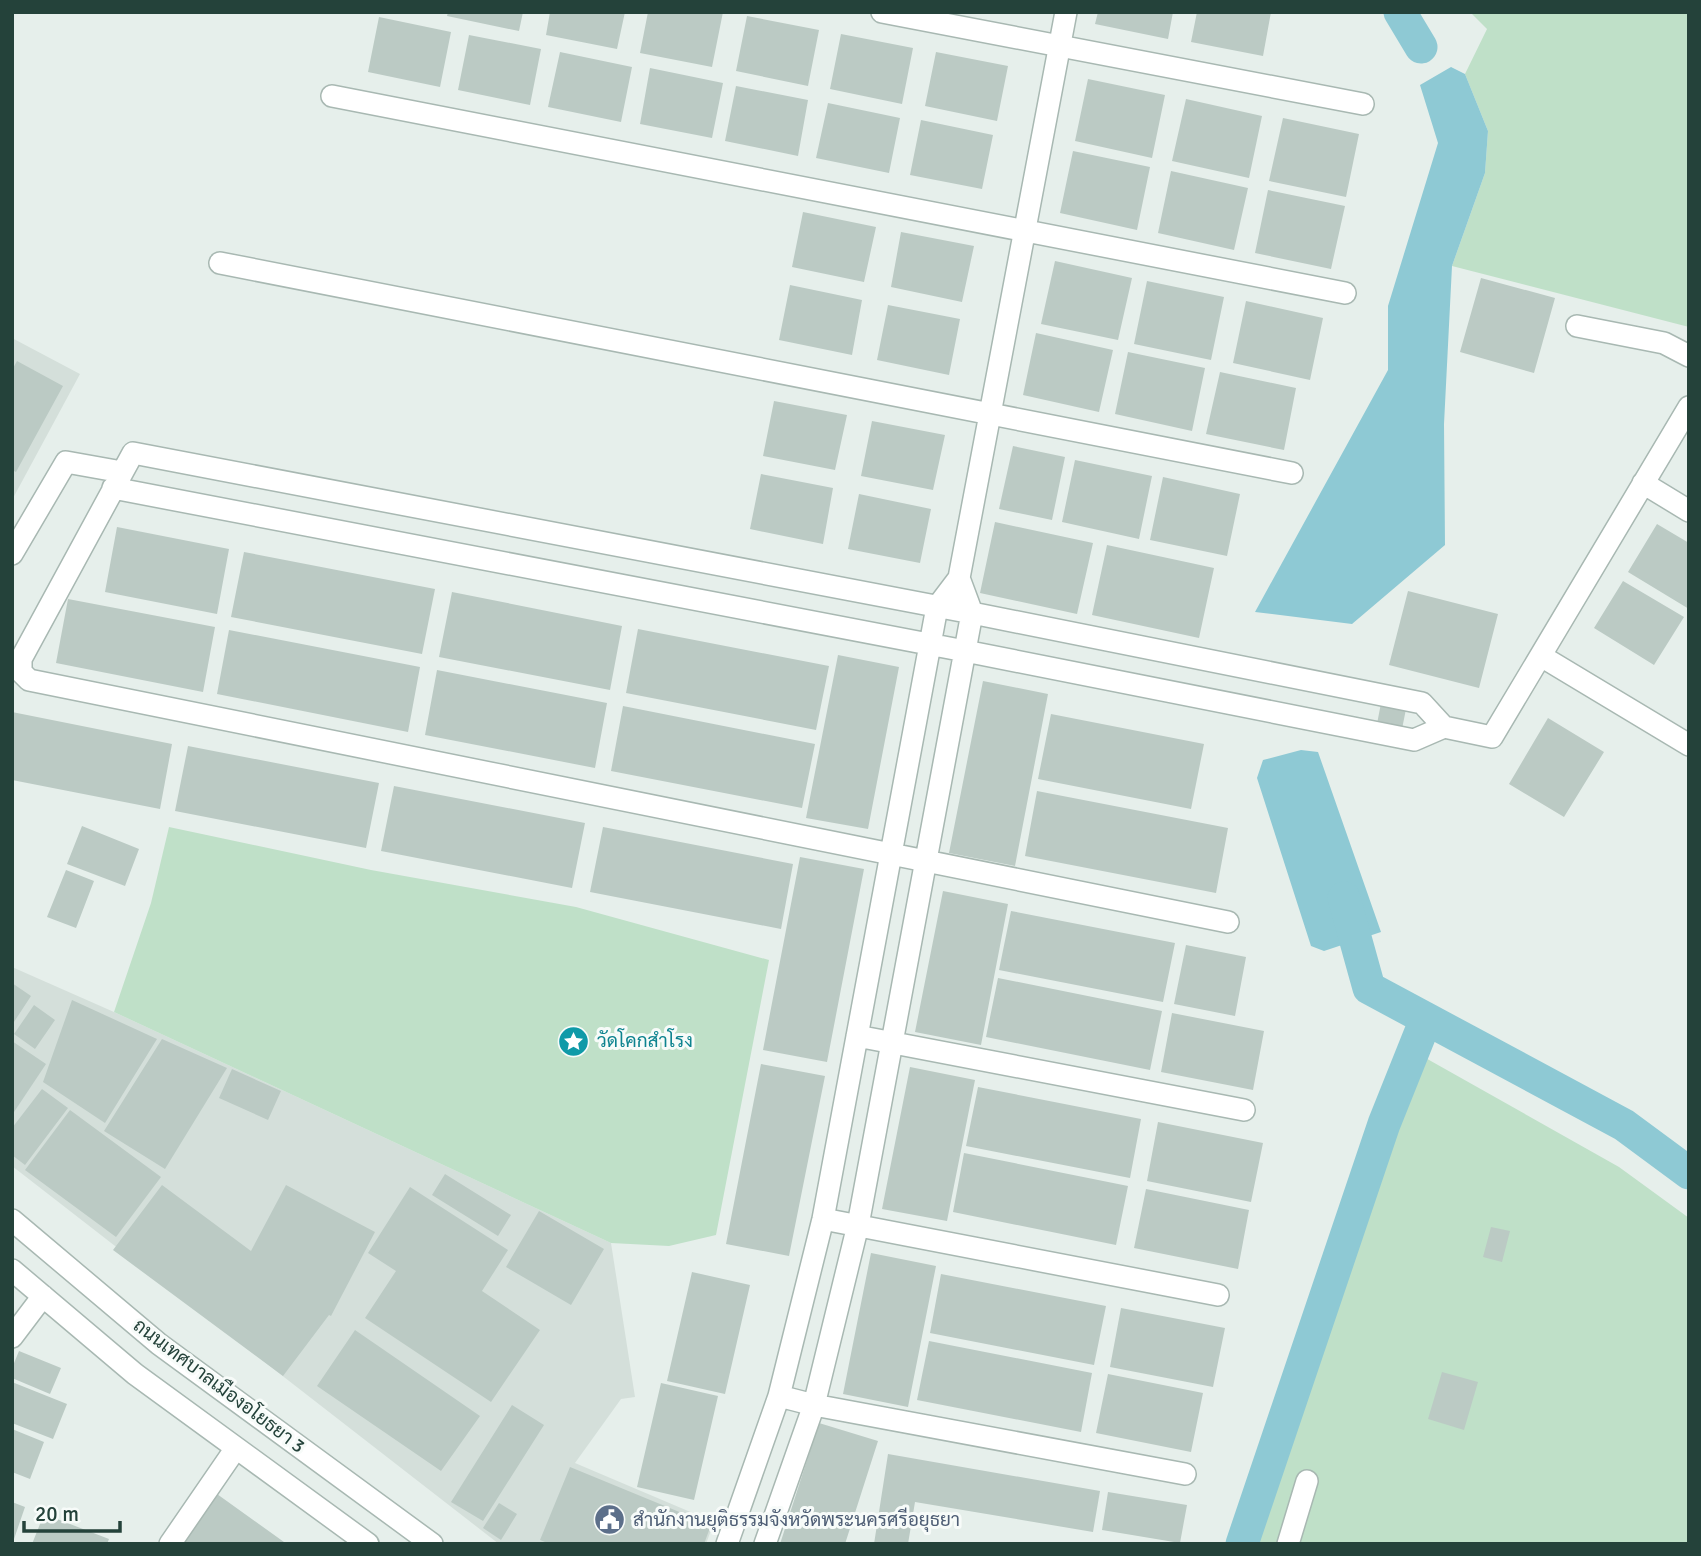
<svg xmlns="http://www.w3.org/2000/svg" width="1701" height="1556" viewBox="0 0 1701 1556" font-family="Signika,Sarabun,sans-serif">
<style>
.built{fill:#d4dfda}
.green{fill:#bfe0c8}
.water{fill:#8ec9d4}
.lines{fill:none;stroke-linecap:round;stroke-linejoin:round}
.canal{stroke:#8ec9d4;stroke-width:33}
.building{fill:#bbcac4}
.minor-casing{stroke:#a8b8b2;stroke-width:24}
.minor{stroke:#fff;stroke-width:21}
.labels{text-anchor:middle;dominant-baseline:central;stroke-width:6;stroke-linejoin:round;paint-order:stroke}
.culture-label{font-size:19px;fill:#0d838f;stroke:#f7fbf9;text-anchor:start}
.street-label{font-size:19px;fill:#24423a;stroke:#f7fbf9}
.service-label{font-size:19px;fill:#4e5e75;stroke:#f7fbf9;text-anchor:start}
</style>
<rect width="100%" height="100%" fill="#e6efeb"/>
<path class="built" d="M12,338L80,374L12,500Z
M12,967L114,1012L611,1243L635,1397L621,1399L575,1463L714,1522L706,1544H499L12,1166Z"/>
<path class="green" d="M1470,12H1689V327L1452,266L1485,173L1488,131L1465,74L1487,29Z
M169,827L371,870L576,907L769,960L716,1235L669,1246L611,1243L114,1012L151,903Z
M1422,1056L1619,1167L1689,1218V1544H1256Z"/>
<path class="water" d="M1451,67L1465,74L1488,131L1485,173L1452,266L1444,424L1445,545L1352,624L1255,612L1388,370V306L1438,143L1420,85Z
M1301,750L1318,752L1381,932L1324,951L1311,946L1257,778L1263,760Z"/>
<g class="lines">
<path class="canal" d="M1400,12L1421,47
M1344,898L1369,988L1624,1125L1689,1173
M1242,1544L1384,1124L1426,1019"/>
</g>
<path class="building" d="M448,12H523L519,31L447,16Z
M550,12H625L617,49L546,35Z
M648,12H723L712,67L640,53Z
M1098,12H1173L1168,39L1095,24Z
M1197,12H1271L1263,56L1191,42Z
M747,16L819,30L808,86L736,71Z
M379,17L451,32L440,87L368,72Z
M841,34L913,48L902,104L830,89Z
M469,35L541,49L530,105L458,90Z
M560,52L632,67L621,122L548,107Z
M936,52L1008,66L997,121L925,106Z
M650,68L723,83L712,138L640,124Z
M1088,79L1165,95L1152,158L1075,141Z
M736,86L808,100L798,156L725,141Z
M1186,99L1262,116L1249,178L1172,161Z
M828,103L900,118L889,173L816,158Z
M1283,118L1359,134L1346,197L1269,181Z
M921,120L993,135L982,189L910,175Z
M1073,151L1150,167L1137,230L1060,213Z
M1171,171L1248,188L1234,250L1158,233Z
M1268,190L1345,206L1331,269L1255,253Z
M803,212L876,227L864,282L792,267Z
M901,232L974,246L962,302L891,287Z
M1055,261L1132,278L1118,340L1041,324Z
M1481,278L1555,298L1534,373L1460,352Z
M1147,281L1224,297L1211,360L1134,344Z
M790,285L862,300L852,355L779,340Z
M1246,301L1323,318L1310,380L1233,363Z
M888,305L960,319L949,375L877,360Z
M1036,333L1113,350L1099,412L1023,395Z
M1128,352L1205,368L1192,431L1115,414Z
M17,361L63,386L16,472L12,470V370Z
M1220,372L1296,388L1284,450L1206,434Z
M774,401L847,415L835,470L763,456Z
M872,421L945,435L933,490L861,476Z
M1013,446L1065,457L1052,520L999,509Z
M1075,460L1152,476L1139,539L1062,522Z
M761,474L833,488L823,544L750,529Z
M1163,477L1240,494L1227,556L1150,540Z
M859,494L931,509L920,563L848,549Z
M995,522L1093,543L1077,614L980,593Z
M1657,524L1689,543V609L1628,572Z
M117,527L229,549L217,614L105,592Z
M1107,545L1214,568L1199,638L1092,615Z
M244,552L435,589L422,654L231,617Z
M1623,581L1684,617L1654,665L1594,628Z
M1408,591L1498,614L1479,688L1389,665Z
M452,592L622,626L610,690L439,657Z
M68,599L215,627L203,692L56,663Z
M638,629L829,666L816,730L626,693Z
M229,630L420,667L408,732L217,694Z
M838,655L899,667L868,829L806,818Z
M437,670L607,703L595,768L425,735Z
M983,681L1048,694L1015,866L949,853Z
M1381,703L1406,709L1402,729L1377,724Z
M623,706L815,744L802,808L611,771Z
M12,712L172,744L160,809L12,780Z
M1051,714L1204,744L1191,809L1038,779Z
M1548,718L1604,752L1564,817L1509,784Z
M188,746L379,783L366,848L175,811Z
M394,786L585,823L572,888L381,851Z
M1037,791L1228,828L1216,893L1025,856Z
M82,826L139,849L125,886L67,864Z
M603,827L793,864L781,929L590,892Z
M800,857L864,869L827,1062L763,1050Z
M66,870L94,881L76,928L47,917Z
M943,891L1008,904L981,1045L915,1032Z
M1011,911L1175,943L1163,1002L999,970Z
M1186,945L1246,957L1235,1016L1174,1004Z
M998,978L1162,1011L1150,1070L986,1037Z
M12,983L31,996L12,1025Z
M72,1000L157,1039L105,1123L43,1082Z
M34,1005L55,1020L35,1049L14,1034Z
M1172,1013L1264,1031L1253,1090L1161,1072Z
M162,1039L227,1068L165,1169L104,1131Z
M12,1041L46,1064L12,1115Z
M761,1064L825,1076L789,1256L726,1244Z
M910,1067L975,1080L947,1221L882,1209Z
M232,1069L281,1091L268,1120L219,1098Z
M978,1087L1141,1119L1130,1178L966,1146Z
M42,1089L68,1108L25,1165L12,1155V1128Z
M70,1110L161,1177L116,1237L25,1170Z
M1158,1122L1263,1143L1251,1202L1147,1181Z
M964,1153L1128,1186L1116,1245L953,1212Z
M445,1174L511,1215L498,1236L432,1195Z
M162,1185L251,1251L286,1185L375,1232L331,1316L329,1315L283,1376L113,1250Z
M410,1187L508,1250L482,1291L540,1330L491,1402L365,1318L396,1271L368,1253Z
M1146,1189L1249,1210L1238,1269L1134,1248Z
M539,1211L604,1249L571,1305L506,1267Z
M1491,1227L1510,1231L1502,1262L1483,1257Z
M871,1253L936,1266L908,1407L843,1394Z
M692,1272L750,1285L725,1394L667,1381Z
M941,1274L1106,1306L1094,1365L930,1333Z
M1121,1308L1225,1328L1213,1387L1110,1367Z
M355,1330L480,1416L441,1471L317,1386Z
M929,1341L1092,1373L1081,1432L917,1400Z
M19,1351L61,1368L50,1394L12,1378V1368Z
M1442,1372L1478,1382L1464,1430L1428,1419Z
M1108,1374L1203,1393L1191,1452L1096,1433Z
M12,1382L67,1404L53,1439L12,1423Z
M661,1383L718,1396L694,1500L637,1487Z
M512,1405L544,1425L483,1521L451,1502Z
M819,1423L878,1441L845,1544H780Z
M12,1429L44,1442L30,1479L12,1472Z
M888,1454L1100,1491L1093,1532L915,1502L908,1544H874Z
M570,1467L711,1525L704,1544H550L540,1540Z
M1108,1492L1187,1505L1180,1543L1102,1530Z
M217,1494L284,1542L282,1544H181Z
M12,1502L25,1507L13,1542H12Z
M499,1503L517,1514L501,1540L483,1528Z
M44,1514L109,1539L107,1544H32Z"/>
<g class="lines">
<defs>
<path id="minor" d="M882,12L1363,104
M332,96L1345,293
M220,263L1292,473
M1577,326L1664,343L1689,356
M1643,483L1689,511
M113,488L965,651L1414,740L1444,727L1492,737L1689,407
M12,554L66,462L122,472
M1541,656L1689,745
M1228,922L29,680L21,672V659L133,453L972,613L1422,703L1444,727
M857,1036L1244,1110
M823,1219L1218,1295
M12,1220L159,1344L432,1544
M12,1270L135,1374L368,1544
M12,1337L43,1296
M779,1396L814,1405L1185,1474
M170,1544L236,1448
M727,1544L779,1396L823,1219L937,607L959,578L1066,12
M765,1544L814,1405L858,1225L972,613L959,578
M1288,1544L1307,1481"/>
</defs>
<use href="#minor" class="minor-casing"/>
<use href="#minor" class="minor"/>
</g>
<defs>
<symbol id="sight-disc" viewBox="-11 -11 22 22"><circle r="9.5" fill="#0f9aa8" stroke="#f7fbf9"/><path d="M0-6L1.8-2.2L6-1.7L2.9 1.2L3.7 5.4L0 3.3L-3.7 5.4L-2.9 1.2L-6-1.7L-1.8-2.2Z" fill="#fff"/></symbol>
<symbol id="civic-disc" viewBox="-11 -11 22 22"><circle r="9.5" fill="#5c6f8a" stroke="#f7fbf9"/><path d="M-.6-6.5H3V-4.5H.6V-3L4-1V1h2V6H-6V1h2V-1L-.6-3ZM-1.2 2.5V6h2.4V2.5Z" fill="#fff"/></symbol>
</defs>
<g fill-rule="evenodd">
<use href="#sight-disc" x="556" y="1024" width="35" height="35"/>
<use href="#civic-disc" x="592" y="1502" width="35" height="35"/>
</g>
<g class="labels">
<g class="culture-label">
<text x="597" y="1041">วัดโคกสำโรง</text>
</g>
<g class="street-label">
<text transform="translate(219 1386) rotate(37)">ถนนเทศบาลเมืองอโยธยา 3</text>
</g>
<g class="service-label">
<text x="633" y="1520">สำนักงานยุติธรรมจังหวัดพระนครศรีอยุธยา</text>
</g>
</g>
<rect width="1701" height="1556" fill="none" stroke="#24423a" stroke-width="28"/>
<path d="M24 1521v10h96v-10" fill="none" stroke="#24423a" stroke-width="3.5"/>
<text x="35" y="1521" font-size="21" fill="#24423a" stroke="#f7fbf9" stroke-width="5" paint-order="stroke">20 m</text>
</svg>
